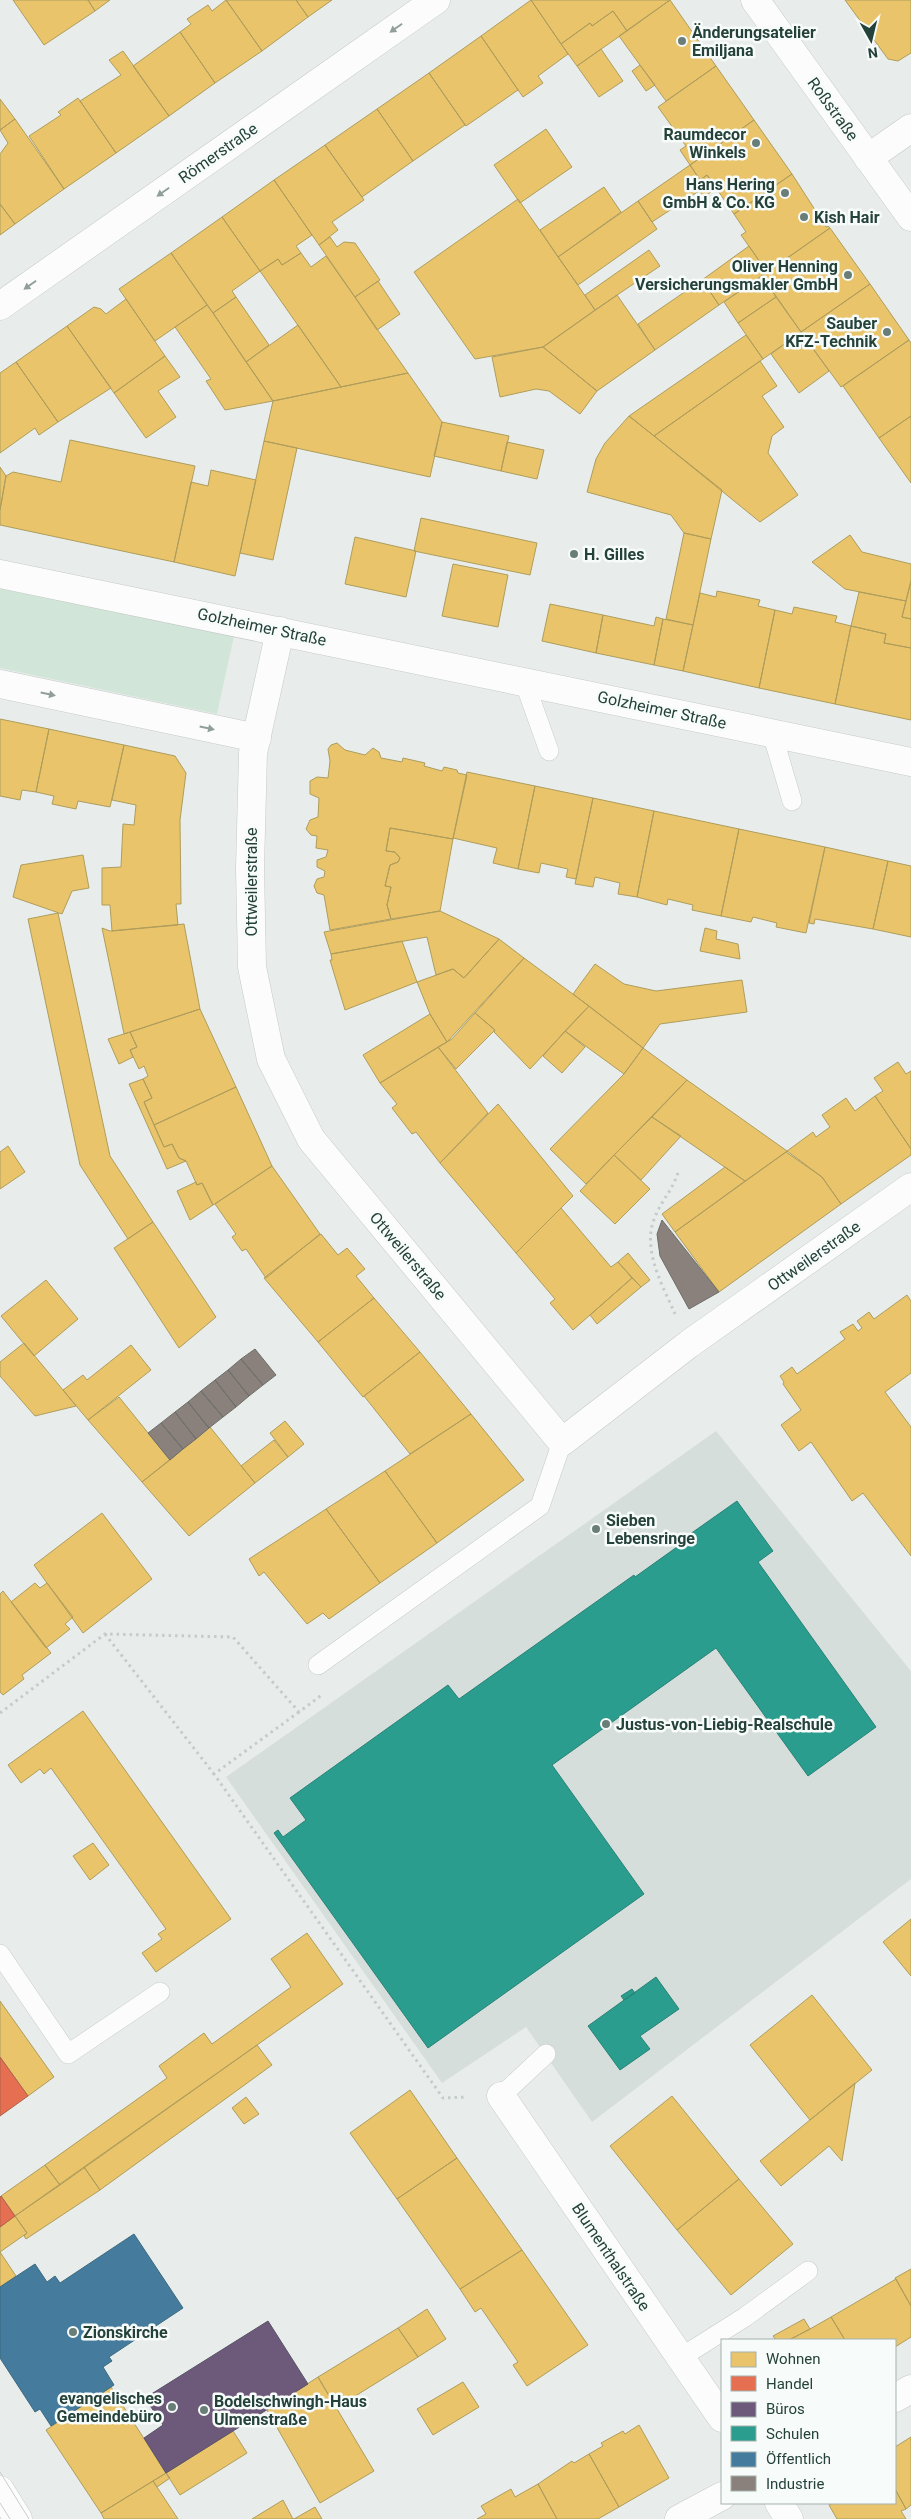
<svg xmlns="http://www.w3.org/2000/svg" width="911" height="2519" viewBox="0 0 911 2519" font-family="Roboto,sans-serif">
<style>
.built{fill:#d6dedb}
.green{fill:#d1e6d8}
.homes{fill:#e9c46a;stroke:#ae9d5c}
.shops{fill:#e76f51;stroke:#ac624a}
.offices{fill:#6d597a;stroke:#575267}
.schools{fill:#2a9d8f;stroke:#288276}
.public{fill:#457b9d;stroke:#3b6a7f}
.industry{fill:#8a817c;stroke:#6b6e68}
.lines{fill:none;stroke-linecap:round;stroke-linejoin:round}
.lane-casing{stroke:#c5cac8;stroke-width:20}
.street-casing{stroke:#c5cac8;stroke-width:29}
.secondary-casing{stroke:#c3cbc8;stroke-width:29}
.path{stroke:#c3ccca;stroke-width:3;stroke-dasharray:2.5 4;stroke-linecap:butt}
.lane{stroke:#fcfcfc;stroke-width:19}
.street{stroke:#fcfcfc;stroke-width:28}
.secondary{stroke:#fcfcfc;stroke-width:28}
.tram{stroke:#c9cdcc;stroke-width:1}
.oneway{fill:#909f9b}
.poi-dot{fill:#697e78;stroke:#f7fbf9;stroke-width:2}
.labels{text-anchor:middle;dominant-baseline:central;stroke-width:5;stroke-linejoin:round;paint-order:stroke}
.poi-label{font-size:16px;font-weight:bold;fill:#24423a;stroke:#f7fbf9;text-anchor:start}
.street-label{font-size:16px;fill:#24423a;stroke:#f7fbf9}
</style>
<rect width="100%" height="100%" fill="#e8edeb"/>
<path class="built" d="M716,1431L911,1671V1879L592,2122L526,2027L442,2083L226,1777Z"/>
<path class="green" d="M0,587L234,636L217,714L0,668Z"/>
<path class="homes" d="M13,0H88L95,11L44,45Z
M88,0H110L95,11Z
M226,0H296L308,17L262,51Z
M226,0L262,51L215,83L180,32L191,24L187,19L208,5L212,11Z
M296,0H332L308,17Z
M531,0L568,54L538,76L543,83L523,97L481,36Z
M531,0H670L627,31L613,11L592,26L590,23L561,44Z
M670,0L716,66L666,101L619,36Z
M845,0H911V53L898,61L888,59Z
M613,11L627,31L577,66L561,44L590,23L592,26Z
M180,32L215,83L169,116L133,66Z
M481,36L518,90L466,126L429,73Z
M601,49L623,81L599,97L577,66Z
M123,51L169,116L116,153L80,101L121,75L109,60Z
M640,65L655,85L646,91L632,71Z
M716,66L754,120L690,165L680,150L686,146L658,107Z
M429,73L465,125L413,161L377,109Z
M78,98L116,153L64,189L29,136L61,115L58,112Z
M0,99L15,119L0,130Z
M377,109L413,161L362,197L325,145Z
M15,119L64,189L15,224L0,204V154L8,143L0,130Z
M754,120L792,174L734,214L707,175L700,180L690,165Z
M546,129L572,167L520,203L494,165Z
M325,145L364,200L332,222L338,230L319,245L274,180Z
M690,165L700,180L699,191L652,222L638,201Z
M792,174L826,227L828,226L830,228L767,272L741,235L746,232L734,214Z
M707,175L716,188L704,197L699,191L700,180Z
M274,180L312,235L296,246L301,253L282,265L278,259L260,271L222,217Z
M604,187L621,212L558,257L540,230Z
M518,199L595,310L543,347L475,359L414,272Z
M638,201L657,229L578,285L558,257Z
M0,204L15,224L0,235Z
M222,217L260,271L232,291L236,297L213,313L171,253Z
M830,228L870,284L801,332L762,276Z
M330,237L337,247L344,242L355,243L380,280L355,297L319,245Z
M749,246L767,272L719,305L702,280Z
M649,250L660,266L595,310L585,295Z
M171,253L207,305L155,341L119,289Z
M301,253L311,267L326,256L408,373L341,387L260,271L278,259L282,265Z
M762,276L776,297L738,323L724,302Z
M702,280L719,305L655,350L638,324Z
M378,281L400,314L377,330L355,297Z
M870,284L909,340L841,387L801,332Z
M617,295L655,350L597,391L543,347Z
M236,297L269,345L246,362L213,313Z
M776,297L801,332L763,359L738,323Z
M126,299L165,356L114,393L67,326L94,307L101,309L106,314Z
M207,305L213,313L273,401L225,410L206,381L211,379L175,327Z
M298,325L341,387L273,401L246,362Z
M67,326L111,388L58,422L16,362Z
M801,332L829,371L799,393L771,354Z
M746,335L763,359L654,436L629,416Z
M909,340L911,343V416L879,438L843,386Z
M543,347L597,391L580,414L549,391L536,389L500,397L492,357Z
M165,356L180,377L158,391L176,417L146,438L114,393Z
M760,361L777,386L762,396L784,427L772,436L768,453L798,495L760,522L654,436Z
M16,362L58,422L39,435L35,428L0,453V373Z
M408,373L442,422L430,477L264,441L273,401Z
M629,416L722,490L711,539L684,533L671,515L587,492L596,459L605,443Z
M911,416V483L879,438Z
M442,422L509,436L501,471L434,456Z
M70,440L195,466L174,562L0,525V510L6,476L13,472L61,482Z
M264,441L297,448L273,560L240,553Z
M507,442L544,450L537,479L501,471Z
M0,467L6,476L0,510Z
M211,470L256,480L235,576L174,562L191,482L208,486Z
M421,518L537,543L530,575L414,551Z
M684,533L711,539L693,625L666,619Z
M850,535L862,552L911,564V581L906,601L845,589L812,562Z
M355,537L416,551L406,597L345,584Z
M453,564L508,575L498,627L442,616Z
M911,581V619L902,617Z
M717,591L760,600L758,606L775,610L759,688L683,671L700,593L716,597Z
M859,592L906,601L902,617L911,619V648L884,643L886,634L851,626Z
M550,604L603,615L596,653L542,641Z
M794,607L837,616L835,622L851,626L835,704L759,688L775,610L792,614Z
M603,615L654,626L656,617L663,619L654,665L596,653Z
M663,619L693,625L683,671L654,665Z
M851,626L886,634L884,643L911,648V720L835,704Z
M0,719L49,729L36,792L22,790L20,800L0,796Z
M49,729L124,745L110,807L78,801L76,809L52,804L54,796L36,792Z
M337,743L345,750L365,755L373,748L379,752L381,758L402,762L403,758L425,763L424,766L442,771L444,767L457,770L458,773L467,775L453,839L390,828L386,851L395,852L400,858L398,862L390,865L385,886L391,887L387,905L391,919L330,930L324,895L317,893L314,886L317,879L324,877L325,871L317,867V860L326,857L328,850L316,848L317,836L311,835L306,829L310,820L318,817L319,798L310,794V781L317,777L328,778L330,761L328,749L331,745Z
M124,745L175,756L186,773L180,820L181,904H176L178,925L112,931L110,905H102V868L121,867L123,824L134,825L136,805L112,800Z
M467,772L535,786L518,869L493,863L497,848L453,838Z
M535,786L593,798L576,879L566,877L568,869L541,863L539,873L518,869Z
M593,798L654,811L637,897L618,894L620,883L595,877L593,887L575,884Z
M654,811L739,829L721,916L692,910L693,905L668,899L667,905L637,897Z
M390,828L453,839L440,911L391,919L387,905L391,887L385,886L390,865L398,862L400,858L395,852L386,851Z
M739,829L825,847L806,933L776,927L777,923L753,917L751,922L721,916Z
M825,847L888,861L873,929L815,919L814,924L809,923Z
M83,855L89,888L72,891L62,914L13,897L21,865Z
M888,861L911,866V937L873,929Z
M440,911L499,939L464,978L453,969L436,975L427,937L331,954L324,932Z
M58,913L110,1156L153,1222L128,1239L80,1165L28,919Z
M184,924L200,1009L124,1034L102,928L110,931Z
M705,928L717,931L716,939L738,944L740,959L700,951Z
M499,939L524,958L447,1042L430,1014L417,982L453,969L464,978Z
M402,941L417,982L345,1010L330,960H332L331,954Z
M524,958L589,1006L530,1069L494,1032L495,1030L475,1013Z
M595,964L624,984L656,991L742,980L747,1012L660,1024L643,1048L573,994Z
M589,1006L643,1048L624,1074L565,1031Z
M200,1009L236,1087L154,1125L144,1102L152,1098L143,1079L148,1076L144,1066L139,1069L130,1050L137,1047L130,1032Z
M475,1013L495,1030L456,1069L438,1047L452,1039Z
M430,1014L447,1042L380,1083L363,1055Z
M565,1031L585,1047L562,1073L543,1056Z
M130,1032L137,1047L130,1050L133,1057L119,1064L108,1039Z
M438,1047L488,1113L440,1163L416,1132L412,1134L392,1108L397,1104L380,1083Z
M643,1048L687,1080L586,1184L550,1149L624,1074Z
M898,1062L906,1074L911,1071V1149L875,1096L883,1091L874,1078Z
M143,1079L152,1098L144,1102L164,1147L172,1144L179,1158L186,1161L167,1169L129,1084Z
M687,1080L787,1151L786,1152L745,1181L652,1117Z
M236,1087L272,1166L213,1205L202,1183L197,1185L186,1161L179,1158L172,1144L164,1147L154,1125Z
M875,1096L911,1149V1155L841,1204L822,1177L787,1151L813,1132L816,1137L830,1127L822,1115L846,1098L855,1111Z
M498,1104L573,1196L516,1253L440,1163Z
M652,1117L681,1136L641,1180L614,1155Z
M8,1146L25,1172L0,1189V1152Z
M786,1152L822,1177L841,1204L719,1292L675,1232Z
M614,1155L650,1189L615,1224L580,1191Z
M272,1166L320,1234L266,1278L246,1249L242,1251L232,1237L236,1234L215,1204Z
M725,1167L745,1181L675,1232L662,1214Z
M196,1182L197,1185L202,1183L213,1205L190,1220L177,1191Z
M561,1208L611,1267L618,1262L632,1278L573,1330L550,1303L555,1299L516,1253Z
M153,1222L216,1317L179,1348L114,1248Z
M321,1234L338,1255L347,1248L365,1269L356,1276L374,1298L318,1342L264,1278Z
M628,1253L650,1280L641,1287L618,1262Z
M632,1278L641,1287L597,1324L590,1315Z
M46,1280L78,1319L34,1356L1,1316Z
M907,1295L911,1301V1373L885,1392L911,1427V1556L863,1493L852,1501L811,1442L799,1451L781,1425L801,1410L783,1384L784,1382L780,1376L792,1367L797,1374L845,1339L840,1332L853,1324L858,1331L862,1328L857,1321L869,1312L874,1319Z
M374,1298L420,1352L363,1397L318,1342Z
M24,1343L63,1390L76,1406L35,1416L0,1376V1362Z
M131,1345L151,1370L88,1420L63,1390L83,1375L87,1380Z
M420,1352L471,1414L410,1454L364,1396Z
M119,1397L170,1460L142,1482L88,1420Z
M471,1414L524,1480L437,1543L385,1471Z
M285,1421L304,1444L288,1457L270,1433Z
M210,1427L255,1483L189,1536L142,1482Z
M274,1440L288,1457L255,1483L241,1466Z
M385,1471L437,1543L380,1583L326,1509Z
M326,1509L380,1583L329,1619L323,1613L307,1624L264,1572L259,1576L249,1559Z
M102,1513L152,1579L83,1633L34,1565Z
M35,1583L40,1588L47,1583L73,1617L65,1624L70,1629L46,1648L11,1602Z
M3,1591L51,1653L22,1675L24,1679L3,1695L0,1692V1594Z
M83,1711L231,1919L156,1972L142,1953L162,1939L158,1934L166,1929L51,1768L44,1774L40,1769L21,1783L8,1765Z
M93,1843L109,1865L90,1880L73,1856Z
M911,1919V1976L883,1942Z
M307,1933L343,1984L60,2185L45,2165L167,2078L159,2066L204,2033L212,2044L291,1987L271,1959Z
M812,1995L872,2070L810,2120L750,2045Z
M0,2001L54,2077L28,2096L0,2057Z
M257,2045L272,2065L100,2190L84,2167Z
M855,2083L842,2161L829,2146L781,2186L760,2161Z
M410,2090L457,2158L397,2199L350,2133Z
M672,2096L739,2179L677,2230L610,2146Z
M246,2097L259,2114L244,2124L232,2108Z
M457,2158L522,2250L460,2289L397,2199Z
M45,2165L60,2185L15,2216L1,2196Z
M84,2167L100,2190L26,2239L24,2236L27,2233L15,2216Z
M739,2179L793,2244L731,2295L677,2230Z
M15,2216L27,2233L0,2252V2227Z
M522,2250L588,2345L527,2386L513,2365L518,2362L481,2308L475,2312L460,2289Z
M0,2252L16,2276L0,2287Z
M911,2269V2306L895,2278Z
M896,2279L911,2306V2337L895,2347V2340H845L831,2317Z
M427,2309L446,2339L418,2357L398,2328Z
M831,2317L845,2340H789L810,2329Z
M804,2319L810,2329L789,2340H776L773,2336Z
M398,2328L418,2357L336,2408L318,2377Z
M318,2377L374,2471L320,2503L267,2410Z
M463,2382L479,2407L433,2435L417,2409Z
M111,2387L166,2473L101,2513L46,2430Z
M639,2425L669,2478L619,2507L589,2454L603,2446L601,2443L623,2431L625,2434Z
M233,2431L247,2453L180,2495L166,2473Z
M911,2437V2505L906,2509L895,2489V2447Z
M589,2454L619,2507L598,2519H557L538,2484L572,2461L574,2463Z
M166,2473L170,2478L157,2487L153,2481Z
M153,2481L178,2519H104L101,2513Z
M538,2484L557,2519H477L486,2514L481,2506L511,2489L515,2497Z
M895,2489L906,2509L901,2511L906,2519H837L829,2505L833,2503H895Z
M283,2500L293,2519H252Z
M315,2507L322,2519H293H294Z"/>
<path class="shops" d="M0,2057L28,2096L0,2116Z
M1,2196L15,2216L0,2227V2197Z"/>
<path class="offices" d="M268,2321L308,2384L166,2473L144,2438L163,2425L145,2398Z"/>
<path class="schools" d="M737,1501L773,1551L758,1562L876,1727L808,1776L716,1648L552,1765L644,1894L428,2048L274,1833L278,1830L283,1837L306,1820L290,1798L448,1685L459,1699L634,1575L635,1577L677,1547L676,1544Z
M656,1977L679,2009L640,2036L650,2049L620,2070L588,2026Z
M632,1989L635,1993L624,2000L621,1996Z"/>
<path class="public" d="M134,2234L183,2308L109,2357L112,2361L103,2367L114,2385L51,2426L40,2409L35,2412L0,2358V2287L35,2264L47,2282L55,2276L60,2283Z"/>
<path class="industry" d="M662,1220L719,1292L689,1309L660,1256L657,1234Z
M255,1349L276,1375L263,1385L241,1359Z
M241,1359L263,1385L249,1396L228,1370Z
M228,1370L249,1396L236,1407L215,1380Z
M215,1380L236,1407L223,1417L201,1391Z
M201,1391L223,1417L209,1428L188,1402Z
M188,1402L209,1428L196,1439L175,1412Z
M175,1412L196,1439L183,1449L161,1423Z
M161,1423L183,1449L170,1460L148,1433Z"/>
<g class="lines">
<defs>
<path id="lane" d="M524,681L549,751
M772,733L792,801
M318,1665L540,1506L562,1442
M0,1954L68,2054L160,1992
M501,2096L546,2054
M680,2358L745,2317L808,2271"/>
<path id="street" d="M868,158L911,128
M0,306L436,0
M0,574L911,762
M280,631L253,753L250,868L252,967L271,1059L311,1139L562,1442L689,1344L911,1187
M0,684L257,738
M501,2096L722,2418
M895,2398L911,2389
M779,2503L789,2519
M679,2519L722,2496"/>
<path id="secondary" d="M755,0L911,217
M0,2490L18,2519"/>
</defs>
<use href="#lane" class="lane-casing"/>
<use href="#street" class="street-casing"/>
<use href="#secondary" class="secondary-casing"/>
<path class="path" d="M675,1314C663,1286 641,1249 655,1217C662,1199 674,1189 679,1169
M105,1634L214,1774
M299,1712L214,1774L443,2098L467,2097
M0,1713L105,1634L233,1637L299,1712L323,1694"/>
<use href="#lane" class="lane"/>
<use href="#street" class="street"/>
<use href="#secondary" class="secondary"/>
<path class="tram" d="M0,2472L29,2519
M0,2503L10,2519"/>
</g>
<defs><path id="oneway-solid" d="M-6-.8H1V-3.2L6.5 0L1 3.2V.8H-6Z" transform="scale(1.25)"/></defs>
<g class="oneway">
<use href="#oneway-solid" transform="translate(396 28) rotate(145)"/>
<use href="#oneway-solid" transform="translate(163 192) rotate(145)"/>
<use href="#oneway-solid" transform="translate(30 285) rotate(145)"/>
<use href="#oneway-solid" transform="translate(48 694) rotate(12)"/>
<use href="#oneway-solid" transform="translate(207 728) rotate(12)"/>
</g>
<g class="poi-dot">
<circle cx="682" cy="41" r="5"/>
<circle cx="756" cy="143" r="5"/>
<circle cx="785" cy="193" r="5"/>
<circle cx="804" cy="217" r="5"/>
<circle cx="848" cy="275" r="5"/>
<circle cx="887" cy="332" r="5"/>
<circle cx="574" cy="554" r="5"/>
<circle cx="596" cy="1529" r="5"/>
<circle cx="606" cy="1724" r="5"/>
<circle cx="73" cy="2332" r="5"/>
<circle cx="172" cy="2407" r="5"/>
<circle cx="204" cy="2410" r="5"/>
</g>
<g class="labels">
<g class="poi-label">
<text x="692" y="32">Änderungsatelier<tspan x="692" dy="18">Emiljana</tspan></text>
<text x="746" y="134" text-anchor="end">Raumdecor<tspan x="746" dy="18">Winkels</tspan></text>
<text x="775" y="184" text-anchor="end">Hans Hering<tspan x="775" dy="18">GmbH &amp; Co. KG</tspan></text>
<text x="814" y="217">Kish Hair</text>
<text x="838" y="266" text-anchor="end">Oliver Henning<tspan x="838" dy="18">Versicherungsmakler GmbH</tspan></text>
<text x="877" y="323" text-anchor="end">Sauber<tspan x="877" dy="18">KFZ-Technik</tspan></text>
<text x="584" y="554">H. Gilles</text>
<text x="606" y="1520">Sieben<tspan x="606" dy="18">Lebensringe</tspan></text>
<text x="616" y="1724">Justus-von-Liebig-Realschule</text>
<text x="83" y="2332">Zionskirche</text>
<text x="162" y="2398" text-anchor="end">evangelisches<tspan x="162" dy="18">Gemeindebüro</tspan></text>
<text x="214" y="2401">Bodelschwingh-Haus<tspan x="214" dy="18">Ulmenstraße</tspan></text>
</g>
<g class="street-label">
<text transform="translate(833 109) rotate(54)">Roßstraße</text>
<text transform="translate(218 153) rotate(-35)">Römerstraße</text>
<text transform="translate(262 627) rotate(12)">Golzheimer Straße</text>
<text transform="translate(662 710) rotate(12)">Golzheimer Straße</text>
<text transform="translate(251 882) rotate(-90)">Ottweilerstraße</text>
<text transform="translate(408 1256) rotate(50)">Ottweilerstraße</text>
<text transform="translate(814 1256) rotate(-35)">Ottweilerstraße</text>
<text transform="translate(611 2257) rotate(56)">Blumenthalstraße</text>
</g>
</g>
<rect x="721" y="2339" width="175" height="165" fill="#f7fbf9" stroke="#a3b1ad"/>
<rect x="731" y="2352" width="25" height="15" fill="#e9c46a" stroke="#a3b1ad"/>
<text x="766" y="2364" font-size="15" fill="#24423a">Wohnen</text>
<rect x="731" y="2376" width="25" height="15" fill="#e76f51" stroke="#a3b1ad"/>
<text x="766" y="2389" font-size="15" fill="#24423a">Handel</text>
<rect x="731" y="2402" width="25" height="15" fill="#6d597a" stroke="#a3b1ad"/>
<text x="766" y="2414" font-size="15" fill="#24423a">Büros</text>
<rect x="731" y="2426" width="25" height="15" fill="#2a9d8f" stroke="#a3b1ad"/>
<text x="766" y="2439" font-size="15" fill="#24423a">Schulen</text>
<rect x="731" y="2452" width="25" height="15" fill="#457b9d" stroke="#a3b1ad"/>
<text x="766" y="2464" font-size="15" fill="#24423a">Öffentlich</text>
<rect x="731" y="2476" width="25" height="15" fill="#8a817c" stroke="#a3b1ad"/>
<text x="766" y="2489" font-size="15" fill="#24423a">Industrie</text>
<g transform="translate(871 40) rotate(172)" stroke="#f7fbf9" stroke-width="4" paint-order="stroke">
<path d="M0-4L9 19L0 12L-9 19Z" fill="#24423a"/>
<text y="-8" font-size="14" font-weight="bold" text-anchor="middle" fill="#24423a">N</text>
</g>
</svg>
